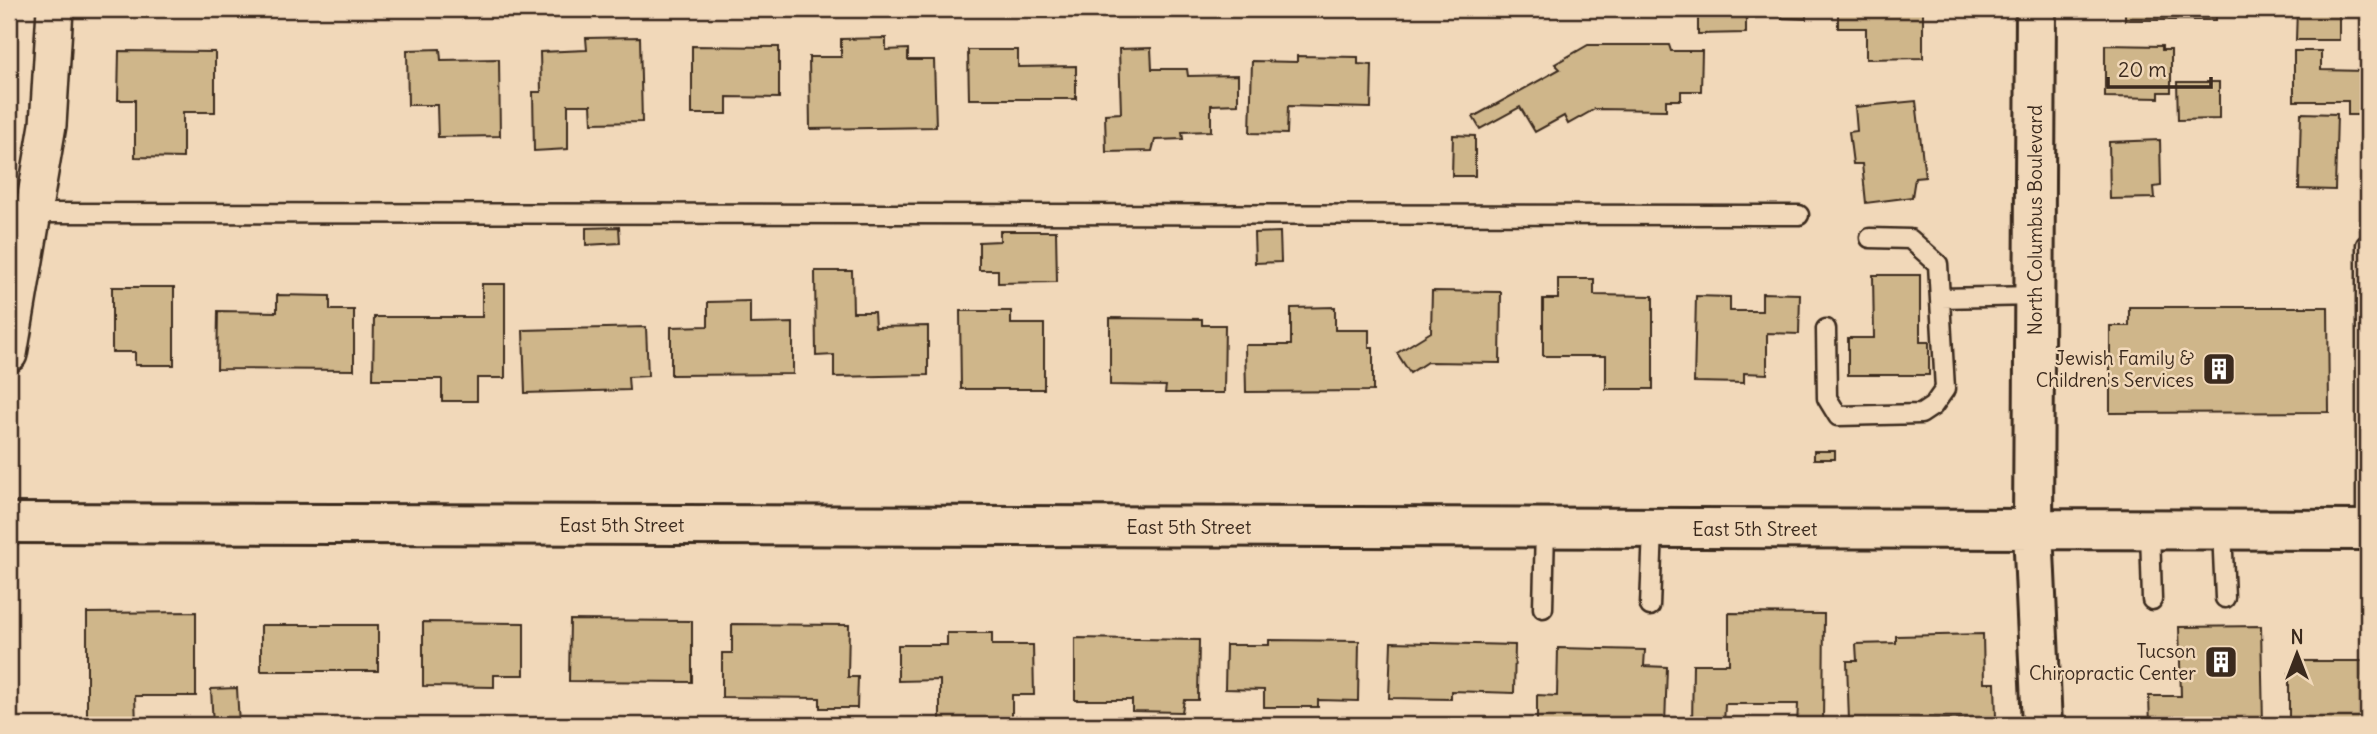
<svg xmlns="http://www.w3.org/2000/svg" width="2377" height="734" viewBox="0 0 2377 734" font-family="Delius,sans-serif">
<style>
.building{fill:#cfb68a;stroke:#3b2a1e;stroke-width:2}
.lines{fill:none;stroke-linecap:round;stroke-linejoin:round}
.service-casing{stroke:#3b2a1e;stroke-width:23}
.minor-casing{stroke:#3b2a1e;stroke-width:40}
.tertiary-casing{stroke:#3b2a1e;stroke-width:44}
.service{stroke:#f1d8b9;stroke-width:18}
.minor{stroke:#f1d8b9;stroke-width:35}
.tertiary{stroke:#f1d8b9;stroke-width:38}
.labels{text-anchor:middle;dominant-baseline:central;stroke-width:5;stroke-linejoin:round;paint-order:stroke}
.street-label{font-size:19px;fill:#3b2a1e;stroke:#f1d8b9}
.poi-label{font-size:19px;fill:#3b2a1e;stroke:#f1d8b9;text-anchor:end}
</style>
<rect width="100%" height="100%" fill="#f1d8b9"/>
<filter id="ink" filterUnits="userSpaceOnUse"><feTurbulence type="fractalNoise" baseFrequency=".0143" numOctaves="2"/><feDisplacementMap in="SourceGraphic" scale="14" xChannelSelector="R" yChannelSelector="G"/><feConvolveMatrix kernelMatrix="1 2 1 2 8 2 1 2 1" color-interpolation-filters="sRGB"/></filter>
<g filter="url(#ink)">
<path class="building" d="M1698,9H1746V33L1698,34Z
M1783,9H1806V19L1782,18Z
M1838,9H1923V58L1866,59V28H1838Z
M2125,9H2216V20H2125Z
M2297,9H2339V40H2296Z
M640,37L642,122L592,123L591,105H568V149L534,151L533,92H541L540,52L587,50L586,38Z
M886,38V50L908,49V60H934L936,127L810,129L809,57H841V39Z
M2364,42H2368V115H2348V101H2294V51H2321V70L2364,71Z
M1588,45H1669L1671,51H1702L1701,91H1681V100H1666V110L1595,109L1568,124L1564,116L1535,132L1520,107L1480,129L1473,117L1560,69L1555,64Z
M2105,45L2162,46V50H2171V92H2159V98L2105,97Z
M692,46L779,47V98L727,97V114H692Z
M1151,48L1152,69H1187L1188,76L1238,75V104L1211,105V131L1182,132L1183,139L1155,140L1152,151L1106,152L1105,114L1121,113L1119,49Z
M440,49L441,60L499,59L500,136L438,137L437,105H408L407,50Z
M968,50H1018V67L1076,66V99H969Z
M119,51L215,52V112H183V158L135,157V100H118Z
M1297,56L1358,57V64L1372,65L1371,108L1288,106L1287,134L1250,133L1252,61L1297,62Z
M2177,82H2219V119L2178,120Z
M1916,101L1925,177L1915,178L1912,197L1866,203L1862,164H1853L1849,132L1857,131L1855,107Z
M2301,113L2337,114L2335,190L2299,189Z
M1453,135L1475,136V176H1452Z
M2160,140L2161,186L2154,187L2155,198L2110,199L2109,142Z
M619,227L620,243L586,245V228Z
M1000,231H1056L1057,282L998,283V270H979V242L1000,241Z
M1280,232L1281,262L1255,263L1254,233Z
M815,271H852L853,312H874L875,327L928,326V375L834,377V355L816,356Z
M1873,275H1920V342H1929V375H1848V338H1874Z
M1558,279H1594V295L1653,296V389H1606V356H1543V299H1558Z
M482,284H505V378H477V401H442V379H373L374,317H482Z
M112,287H174V365H135V352H112Z
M1432,291L1501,292L1500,363L1427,362L1410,373L1397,353L1431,332Z
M1762,293L1800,294L1799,334L1767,333V374L1744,373V383L1694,382L1696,296L1730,297V311H1762Z
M277,295L330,296V310H354V370L217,369L218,311L277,312Z
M750,301V324L793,323V374L671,375V327L708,326V302Z
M1335,307V330H1369V347H1373V391L1246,392L1245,345H1291V308Z
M2129,307H2328L2329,412L2110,413V326H2129Z
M960,311H1011V324H1044V389H961Z
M1110,318L1202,319V325H1225L1224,393H1165L1166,386L1110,385Z
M646,327L648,376L628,377L629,390L525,393L523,330Z
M1814,451H1835V459H1814Z
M196,612V696H135L136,725H87V613Z
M1729,613L1824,614L1823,725H1797L1798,704H1725L1724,725H1692L1693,664H1729Z
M570,620L692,621V682L569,681Z
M423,622L524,623V675H494V687L423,686Z
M732,624L849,625L848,677H858L857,708H820V698L722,697V653H732Z
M261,625H378V671H261Z
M2261,626L2263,725H2150L2149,696H2181L2179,627Z
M947,633H992V645H1033L1034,695H1012V724L940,725V680L898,681V645H947Z
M1983,634L1984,683H1995L1996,718L1849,721L1847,661H1857L1856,644L1896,643V636Z
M1075,638L1199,640L1198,700H1184L1182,712L1132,711V700H1075Z
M1269,640L1359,641L1358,701L1318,700V707H1264V690L1225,689L1226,645H1269Z
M1391,642L1515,645L1514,693L1451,691V699L1389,698Z
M1558,648L1645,650L1644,666L1667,667L1665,725H1537V695L1557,696Z
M2302,661H2363V676H2368V725H2289V673H2302Z
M237,688L239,725H213L211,689Z"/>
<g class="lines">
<defs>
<path id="service" d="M9,213L1799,215
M1941,298L2035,296
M1826,329L1827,398L1838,416L1921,414L1933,406L1945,389L1938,264L1910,239L1870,238
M2150,530L2152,600
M2222,530L2225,598
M2366,530V245
M1650,606L1653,529
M1543,608L1545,529"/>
<path id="minor" d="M9,354L48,125L55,9"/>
<path id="tertiary" d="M2036,9L2033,530L2042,725
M9,523L2368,530"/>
</defs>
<use href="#service" class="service-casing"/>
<use href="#minor" class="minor-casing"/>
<use href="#tertiary" class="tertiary-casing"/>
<use href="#service" class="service"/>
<use href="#minor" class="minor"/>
<use href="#tertiary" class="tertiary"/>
</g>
</g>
<defs>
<symbol id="building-square" viewBox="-11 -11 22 22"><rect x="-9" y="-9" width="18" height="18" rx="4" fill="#3b2a1e" stroke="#f1d8b9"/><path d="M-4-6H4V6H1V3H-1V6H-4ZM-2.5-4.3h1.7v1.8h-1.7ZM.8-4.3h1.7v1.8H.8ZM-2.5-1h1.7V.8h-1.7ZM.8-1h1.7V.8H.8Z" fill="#fff"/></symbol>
</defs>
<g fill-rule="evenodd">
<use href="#building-square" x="2200" y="350" width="38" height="38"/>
<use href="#building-square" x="2202" y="643" width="38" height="38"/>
</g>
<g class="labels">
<g class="street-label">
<text transform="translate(2035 220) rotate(-90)">North Columbus Boulevard</text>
<text x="622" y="525">East 5th Street</text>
<text x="1189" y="527">East 5th Street</text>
<text x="1755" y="529">East 5th Street</text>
</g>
<g class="poi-label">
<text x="2194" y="358">Jewish Family &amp;<tspan x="2194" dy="22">Children's Services</tspan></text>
<text x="2196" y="651">Tucson<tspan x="2196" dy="22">Chiropractic Center</tspan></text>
</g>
</g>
<rect width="2377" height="734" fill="none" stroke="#f1d8b9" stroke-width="35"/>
<rect x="18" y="18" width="2342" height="699" fill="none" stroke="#3b2a1e" stroke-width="2.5" filter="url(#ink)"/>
<g transform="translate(2297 654)" stroke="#f1d8b9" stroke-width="5" paint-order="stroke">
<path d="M0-5L12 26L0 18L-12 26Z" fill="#3b2a1e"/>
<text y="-10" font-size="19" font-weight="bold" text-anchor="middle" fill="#3b2a1e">N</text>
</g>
<path d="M2108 77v10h103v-10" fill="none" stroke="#3b2a1e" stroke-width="3.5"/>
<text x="2118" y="77" font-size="21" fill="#3b2a1e" stroke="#f1d8b9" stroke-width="5" paint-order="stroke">20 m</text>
</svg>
